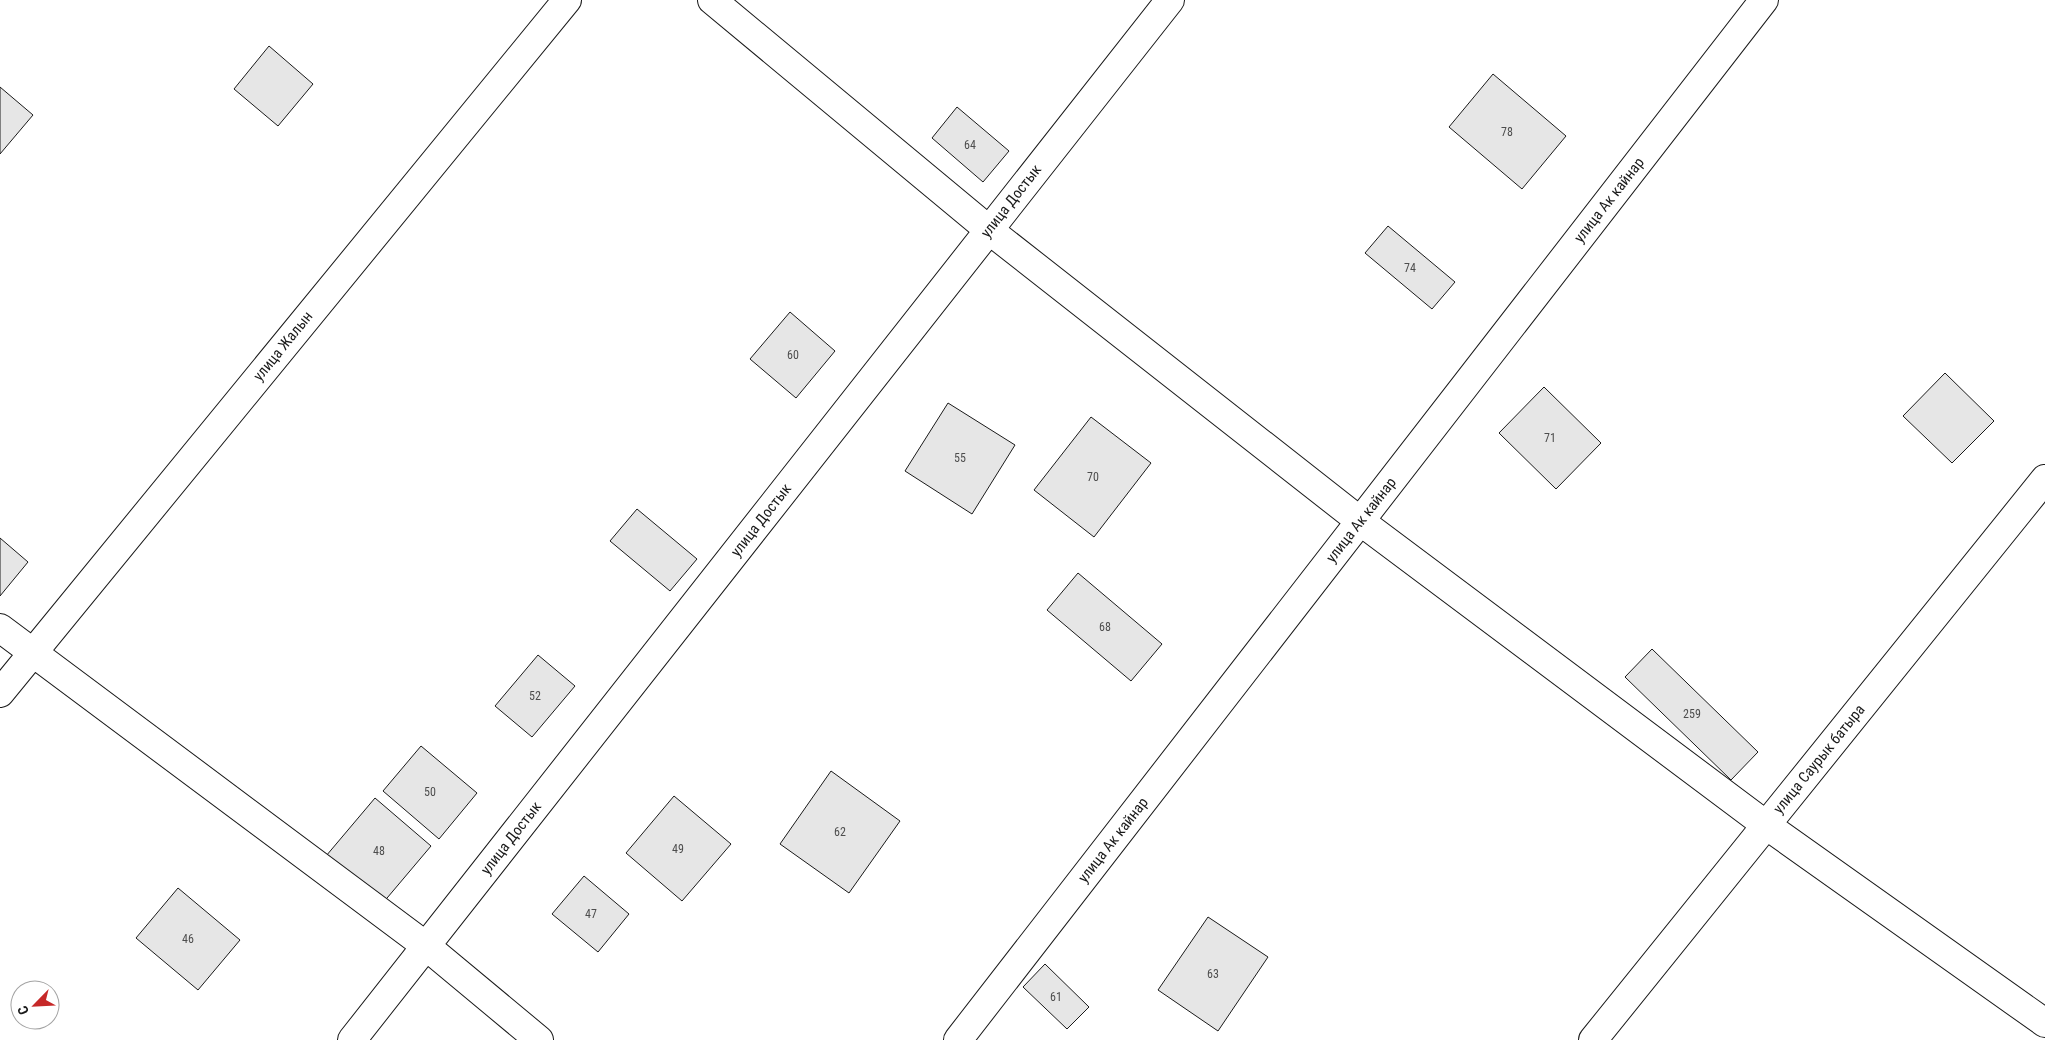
<svg xmlns="http://www.w3.org/2000/svg" width="2045" height="1040" viewBox="0 0 2045 1040" font-family="'Roboto Condensed',sans-serif">
<style>
.building{fill:#e6e6e6;stroke:#1a1a1a}
.lines{fill:none;stroke-linecap:round;stroke-linejoin:round}
.street-casing{stroke:#1a1a1a;stroke-width:30}
.street{stroke:#fff;stroke-width:28}
.labels{text-anchor:middle;dominant-baseline:central;stroke-width:4;stroke-linejoin:round;paint-order:stroke}
.number-label{font-size:12px;fill:#4d4d4d}
.street-label{font-size:15px;fill:#1a1a1a;stroke:#fff}
</style>
<rect width="100%" height="100%" fill="#fff"/>
<path class="building" d="M269,46L313,84L278,126L234,89Z
M1493,74L1566,136L1522,189L1449,127Z
M0,87L33,115L0,154Z
M957,107L1009,151L983,182L932,138Z
M1388,226L1455,282L1432,309L1365,253Z
M790,312L835,351L796,398L750,359Z
M1945,373L1994,421L1952,463L1903,416Z
M1544,387L1601,443L1556,489L1499,433Z
M948,403L1015,445L972,514L905,471Z
M1091,417L1151,463L1094,537L1034,490Z
M637,509L697,559L670,591L610,541Z
M0,538L28,562L0,596Z
M1078,573L1162,644L1131,681L1047,610Z
M1652,649L1758,752L1731,780L1625,677Z
M538,655L575,686L532,737L495,706Z
M421,746L477,793L439,839L383,791Z
M831,771L900,821L849,893L780,844Z
M674,796L731,844L682,901L626,853Z
M375,798L431,846L382,904L326,856Z
M584,876L629,914L598,952L552,914Z
M178,888L240,940L198,990L136,938Z
M1208,917L1268,957L1218,1031L1158,990Z
M1045,964L1089,1007L1067,1029L1023,987Z"/>
<g class="lines">
<defs>
<path id="street" d="M712,0L989,230L1360,521L1766,825L2045,1023
M0,628L426,946L539,1040
M0,693L567,0
M352,1040L1170,0
M958,1040L1764,0
M1593,1040L2045,479"/>
</defs>
<use href="#street" class="street-casing"/>
<use href="#street" class="street"/>
</g>
<g class="labels">
<g class="number-label">
<text x="1507" y="132">78</text>
<text x="970" y="145">64</text>
<text x="1410" y="268">74</text>
<text x="793" y="355">60</text>
<text x="1550" y="438">71</text>
<text x="960" y="458">55</text>
<text x="1093" y="477">70</text>
<text x="1105" y="627">68</text>
<text x="535" y="696">52</text>
<text x="1692" y="714">259</text>
<text x="430" y="792">50</text>
<text x="840" y="832">62</text>
<text x="678" y="849">49</text>
<text x="379" y="851">48</text>
<text x="591" y="914">47</text>
<text x="188" y="939">46</text>
<text x="1213" y="974">63</text>
<text x="1056" y="997">61</text>
</g>
<g class="street-label">
<text transform="translate(1609 200) rotate(-52)">улица Ак кайнар</text>
<text transform="translate(1011 201) rotate(-52)">улица Достык</text>
<text transform="translate(283 346) rotate(-51)">улица Жалын</text>
<text transform="translate(761 520) rotate(-52)">улица Достык</text>
<text transform="translate(1361 520) rotate(-52)">улица Ак кайнар</text>
<text transform="translate(1819 759) rotate(-51)">улица Саурык батыра</text>
<text transform="translate(511 838) rotate(-52)">улица Достык</text>
<text transform="translate(1113 840) rotate(-52)">улица Ак кайнар</text>
</g>
</g>
<g transform="translate(35 1005) rotate(246)"><circle r="24" fill="#ffffff" stroke="#a3a3a3"/>
<path d="M0-4L9 19L0 12L-9 19Z" fill="#c62828"/>
<text y="-8" font-size="14" font-weight="bold" text-anchor="middle" fill="#1a1a1a">С</text>
</g>
</svg>
